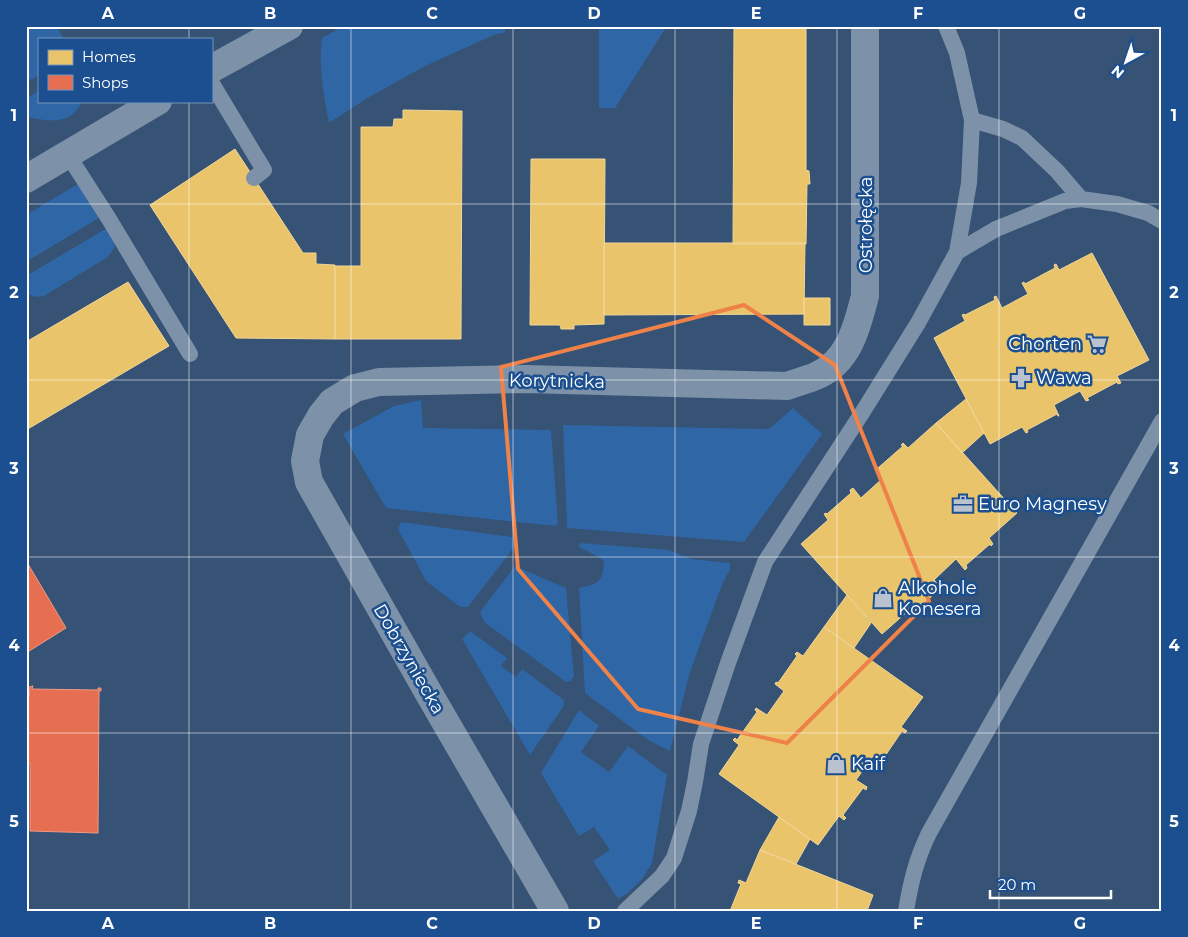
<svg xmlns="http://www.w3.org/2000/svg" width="1188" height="937" viewBox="0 0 1188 937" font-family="Montserrat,sans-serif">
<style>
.green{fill:#2f66a5}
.homes{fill:#e9c46a;stroke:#f0d697}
.shops{fill:#e76f51;stroke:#ee9a85}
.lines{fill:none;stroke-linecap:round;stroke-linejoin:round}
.service{stroke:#7d92a8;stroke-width:16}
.minor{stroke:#7d92a8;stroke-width:28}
.marked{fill:none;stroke:#ee8249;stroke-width:4;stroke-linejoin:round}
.grid{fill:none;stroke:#fff;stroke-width:1;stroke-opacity:0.55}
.labels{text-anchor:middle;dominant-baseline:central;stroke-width:5;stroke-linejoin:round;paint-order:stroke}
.street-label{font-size:18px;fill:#fff;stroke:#1b4f8f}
.poi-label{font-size:18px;fill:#fff;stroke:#1b4f8f;text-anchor:start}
.neatline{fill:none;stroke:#fff;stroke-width:2}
.grid-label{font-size:16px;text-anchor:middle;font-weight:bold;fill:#fff}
</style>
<rect width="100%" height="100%" fill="#365274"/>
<path class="green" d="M26,26H56L64,39H39V75L33,79L26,80Z
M343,26H505V33L496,34L425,66L366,99L329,123C324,96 318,66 322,38Z
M599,26H667L615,108H599Z
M39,91V101H83C81,104 79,108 76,111C63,125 43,120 26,117V98Z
M78,184L99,218L26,262V215Z
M107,228L113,239L115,247L108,257L44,296L36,297L26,293V276Z
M421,400L423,428L551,430L558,523L556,526L386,508L343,434L394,406Z
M793,408L822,434L744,542L567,528L563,425L769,429Z
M401,522L512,537L515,546L468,607H460L426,581L398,529Z
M580,543L669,550L691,559L730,563V569L721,587L689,675L670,751L648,740L585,693L579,588C600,583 602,583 604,561C598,556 587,551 579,547Z
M515,566L566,588L574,676L571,681L566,682L484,622L480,612Z
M470,631L507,658L501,666L516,677L522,669L564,700L563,707L530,755L462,639Z
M579,710L599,726L581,752L609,772L628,746L667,775L652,863L643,878L628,893L618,899L593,861L610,850L594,827L579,836L541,773Z"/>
<path class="homes" d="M734,26H806V170L809,171L810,184H807L806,244H733Z
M403,110L462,111L461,339H335V266H361V127H393L394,119H403Z
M235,149L303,253H316V264L335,265V339L236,338L150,205Z
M531,159H605L604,324L574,325V329H561L560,325H530Z
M604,243H805L804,314L604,315Z
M1092,253L1149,360L1117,376L1121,383L1118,384L1117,382L1087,398L1089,400L1086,401L1080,391L1054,405L1059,416H1058L1057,414L1027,430L1028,432L1026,433L1022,427L990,444L934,338L965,321L962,315L964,314L965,315L995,300L994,297L996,296L1002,308L1028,294L1022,283L1024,282L1025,284L1055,268L1054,265L1056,264L1059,270Z
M128,282L169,346L26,430V342Z
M804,298H830V325H804Z
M966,399L984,433L962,453L936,423Z
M936,423L1017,513L989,538L993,544L991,546L990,544L966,565L967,568L965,570L956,559L934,580L943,590L941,592L939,590L915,611L916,613L914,615L909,610L882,634L801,544L828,520L824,514L826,513L827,514L851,493L850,490L853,488L861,498L883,478L875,469L877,467L878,468L903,446L901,445L903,443L908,448Z
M847,595L871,623L854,648L824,627Z
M824,627L923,697L901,727L907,731L905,733L902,731L883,759L886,761L884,763L873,756L856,780L867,787L866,790L863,788L843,815L846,818L844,820L839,816L818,845L719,774L739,745L733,740L735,738L737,740L757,712L755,710L756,708L767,715L784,691L775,684L776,682L778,683L797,656L795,654L797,652L803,656Z
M779,817L810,839L796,864L760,850Z
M760,850L873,895L867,911H730L741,884L738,883L739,880L746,883Z"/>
<path class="shops" d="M28,564L66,628L26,653V565Z
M33,686L32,689L98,690V688H101V691H99L98,833L30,831V763H26V696H29L30,690H28L29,687Z"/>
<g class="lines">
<path class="service" d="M211,82L264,170L254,178
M972,120L1003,129L1022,138L1057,171L1081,199
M68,155L109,219L190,354
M957,252L996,229L1065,201L1081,199L1117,204L1148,213L1162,221
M625,911L662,876L674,858L689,811L695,782L701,744L728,663L765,562L862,413L918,323L957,252L969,183L972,120L957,53L946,26
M906,911C911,881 916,860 929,833L1162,421"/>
<path class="minor" d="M211,69L289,26
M26,179L158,101
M555,911L428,692L309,482L305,461L310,435L321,416L332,402L355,388L379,382L526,379L787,386C797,382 807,380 816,376C849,362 857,327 865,296V26"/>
</g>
<path class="marked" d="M744,305L835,365L929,601L787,743L638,709L518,569L501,367Z"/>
<path class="grid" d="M189,26V39M351,26V911M513,26V911M675,26V911M837,26V911M999,26V911M189,101V911M26,204H1162M26,380H1162M26,557H1162M26,733H1162"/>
<defs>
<symbol id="supermarket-bare" viewBox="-9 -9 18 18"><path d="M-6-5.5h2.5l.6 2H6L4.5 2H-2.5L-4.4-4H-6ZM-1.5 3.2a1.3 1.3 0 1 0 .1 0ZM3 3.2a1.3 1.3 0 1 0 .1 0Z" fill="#b9c2ce" stroke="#1b4f8f" stroke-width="2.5" paint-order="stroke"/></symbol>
<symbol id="pharmacy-bare" viewBox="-9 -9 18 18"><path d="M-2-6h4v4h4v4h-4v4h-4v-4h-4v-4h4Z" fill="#b9c2ce" stroke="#1b4f8f" stroke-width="2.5" paint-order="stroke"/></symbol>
<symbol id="office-bare" viewBox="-9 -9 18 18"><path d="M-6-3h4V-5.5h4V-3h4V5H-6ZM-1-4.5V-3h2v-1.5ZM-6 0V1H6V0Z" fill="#b9c2ce" stroke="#1b4f8f" stroke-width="2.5" paint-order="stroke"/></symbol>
<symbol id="shop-bare" viewBox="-9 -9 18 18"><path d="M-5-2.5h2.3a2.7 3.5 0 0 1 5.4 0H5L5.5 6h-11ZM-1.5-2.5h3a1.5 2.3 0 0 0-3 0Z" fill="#b9c2ce" stroke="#1b4f8f" stroke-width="2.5" paint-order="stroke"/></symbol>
</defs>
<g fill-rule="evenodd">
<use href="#supermarket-bare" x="1083" y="330" width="28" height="28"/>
<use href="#pharmacy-bare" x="1007" y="364" width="28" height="28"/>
<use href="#office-bare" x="949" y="490" width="28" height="28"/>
<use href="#shop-bare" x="869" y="584" width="28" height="28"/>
<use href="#shop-bare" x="822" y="750" width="28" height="28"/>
</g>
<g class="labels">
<g class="street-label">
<text transform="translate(866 225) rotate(-90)">Ostrołęcka</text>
<text transform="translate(557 381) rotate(1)">Korytnicka</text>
<text transform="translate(409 659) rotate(60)">Dobrzyniecka</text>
</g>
<g class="poi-label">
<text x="1082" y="344" text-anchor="end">Chorten</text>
<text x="1036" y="378">Wawa</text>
<text x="978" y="504">Euro Magnesy</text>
<text x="898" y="588">Alkohole<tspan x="898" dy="21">Konesera</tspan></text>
<text x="851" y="764">Kaif</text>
</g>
</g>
<rect width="1188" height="937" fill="none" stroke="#1b4f8f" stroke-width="55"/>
<rect x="38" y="38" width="175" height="65" fill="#1b4f8f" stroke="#7695bc"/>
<rect x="48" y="50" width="25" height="15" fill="#e9c46a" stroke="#7695bc"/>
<text x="82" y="62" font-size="15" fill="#ffffff">Homes</text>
<rect x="48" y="75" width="25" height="15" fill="#e76f51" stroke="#7695bc"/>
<text x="82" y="88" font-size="15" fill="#ffffff">Shops</text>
<g transform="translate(1126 62) rotate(220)" stroke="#1b4f8f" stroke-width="4" paint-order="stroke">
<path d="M0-4L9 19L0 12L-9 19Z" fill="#ffffff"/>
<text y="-8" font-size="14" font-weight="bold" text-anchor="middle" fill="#ffffff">N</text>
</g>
<path d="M990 890v8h121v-8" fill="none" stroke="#ffffff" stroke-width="2.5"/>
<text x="998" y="890" font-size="15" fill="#ffffff" stroke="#1b4f8f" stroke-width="4" paint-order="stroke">20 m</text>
<rect x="28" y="28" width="1132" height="882" class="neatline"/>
<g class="grid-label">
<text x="108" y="19">A</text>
<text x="270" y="19">B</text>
<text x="432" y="19">C</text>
<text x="594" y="19">D</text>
<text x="756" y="19">E</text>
<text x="918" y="19">F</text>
<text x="1080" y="19">G</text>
<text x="14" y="121">1</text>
<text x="1174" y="121">1</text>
<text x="14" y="298">2</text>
<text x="1174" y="298">2</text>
<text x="14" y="474">3</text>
<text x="1174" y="474">3</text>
<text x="14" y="651">4</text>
<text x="1174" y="651">4</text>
<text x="14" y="827">5</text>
<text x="1174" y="827">5</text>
<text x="108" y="929">A</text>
<text x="270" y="929">B</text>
<text x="432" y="929">C</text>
<text x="594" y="929">D</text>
<text x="756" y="929">E</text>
<text x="918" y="929">F</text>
<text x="1080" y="929">G</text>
</g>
</svg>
